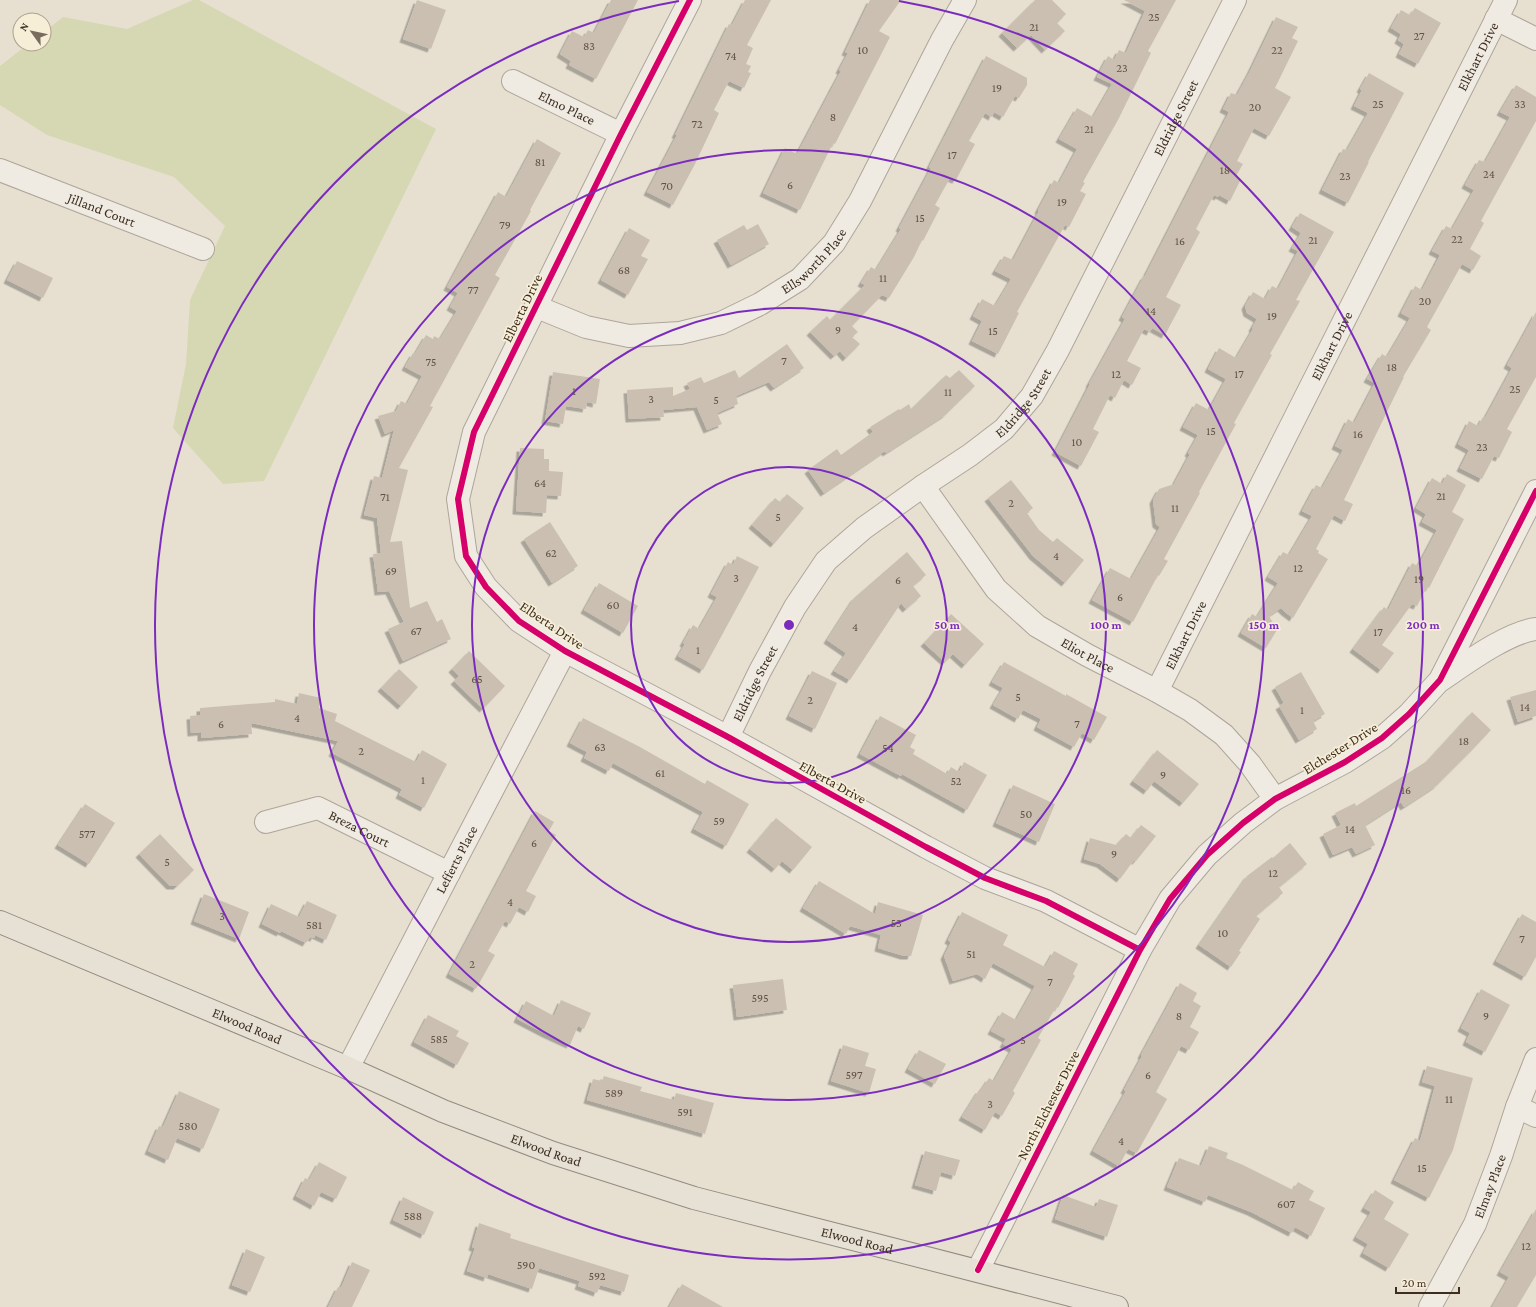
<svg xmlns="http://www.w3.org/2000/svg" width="1536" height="1307" viewBox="0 0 1536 1307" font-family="'Crimson Pro',serif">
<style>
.green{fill:#d6d7b3}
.building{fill:#cbbfb2;filter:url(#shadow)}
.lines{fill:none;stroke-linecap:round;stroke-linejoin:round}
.minor-casing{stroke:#ada599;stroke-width:24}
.major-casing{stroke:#928b80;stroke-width:24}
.minor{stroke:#efebe3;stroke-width:22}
.major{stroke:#e6e1d4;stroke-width:22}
.cycleway-casing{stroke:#f7eed8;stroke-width:8}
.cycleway{stroke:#d6006c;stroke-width:6}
.ring{fill:none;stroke:#7b2cbf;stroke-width:2}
.labels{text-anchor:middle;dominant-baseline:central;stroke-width:3.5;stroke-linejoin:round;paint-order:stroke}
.number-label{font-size:12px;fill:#605244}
.street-label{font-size:14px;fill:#3d2e20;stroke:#f7eed8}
.centre{fill:#7b2cbf;stroke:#f7eed8;stroke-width:2}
.ring-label{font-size:12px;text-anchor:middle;font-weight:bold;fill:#7b2cbf;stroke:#f7eed8;stroke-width:3.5;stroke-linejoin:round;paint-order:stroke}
</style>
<defs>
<filter id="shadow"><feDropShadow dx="-3.5" dy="3.5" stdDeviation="0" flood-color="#0004"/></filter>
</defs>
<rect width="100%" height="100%" fill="#e7e0d1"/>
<path class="green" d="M193,0H199L436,129L264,481L223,484L173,428L186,364L190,300L225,226L174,177L47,135L0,105V66L28,44H44V32L63,17L127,29Z"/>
<path class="building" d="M417,0L446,10L431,49L403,39Z
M611,0H638L596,79L569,65L571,61L560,54L572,31L584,37L588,30L594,33Z
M745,0H771L747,45L753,48L746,64L751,66L748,72L751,73L744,88L729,81L714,110L719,113L695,164L673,205L647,192L677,135H675L729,24L732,25Z
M870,0H901L879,31L890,37L835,144L833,143L800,210L763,193L785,148L797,154L841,71L839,70L848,53L845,52Z
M1035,0H1052L1066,14L1057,23L1065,31L1045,50L1031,35L1017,48L1002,33Z
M1124,0H1176L1148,51L1151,53L1118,120L1083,182L1085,183L1080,191L1086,194L1069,227L1065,225L1017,312L1019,313L998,354L972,341L982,321L973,316L982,299L995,306L1011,279L995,271L1004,256L1013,260L1039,211L1038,210L1054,180L1059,183L1077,149L1059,139L1077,108L1093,117L1112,84L1097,77L1108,56L1114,60L1119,50L1126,53L1145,11Z
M1415,8L1441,23L1418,64L1399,54L1404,44L1398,40L1401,34L1391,28L1401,10L1410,15Z
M1276,17L1298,27L1292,38L1298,41L1275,88L1291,97L1269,136L1254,128L1237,161L1243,164L1236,176L1241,179L1230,201L1219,195L1218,197L1214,195L1196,229L1200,232L1166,297L1181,305L1165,335L1152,328L1150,332L1144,329L1127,361L1141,368L1132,385L1124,380L1115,398L1110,395L1093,429L1099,432L1081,466L1055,452L1090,384H1089L1125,319L1122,317L1144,276H1145L1229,112L1223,109L1231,93L1237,95L1250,71Z
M986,56L1027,78V85L1019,98L1015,96L1003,117L994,112L992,117L985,113L969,141L975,144L956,180L950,178L935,205L940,208L923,241L922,240L914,257L889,298L882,295L852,326L858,332L852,337L860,344L846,358L840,351L834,356L810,332L827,316L830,320L865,285L861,283L871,267L876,270L901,229L899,228L931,168L929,167Z
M1369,73L1404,93L1368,162H1369L1348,203L1322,190L1343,149L1347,150L1368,113L1354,106L1362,90L1360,89Z
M1516,85L1536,97V121L1481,221L1484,223L1470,249L1481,256L1473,270L1462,264L1427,327L1431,330L1403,377H1404L1344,500L1353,504L1345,521L1334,515L1316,549L1319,551L1318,553L1328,559L1293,618L1285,612L1281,608L1269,616L1277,630L1266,648L1241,633L1252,614L1257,617L1278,583L1268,577L1283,552L1289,555L1312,516L1302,511L1316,485L1322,488L1343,450L1335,446L1348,419L1354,423L1375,383L1367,379L1382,354L1387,357L1410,318L1401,313L1415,286L1422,290L1440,255L1432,251L1446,226L1452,229L1474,190L1465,185L1479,160L1485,162L1510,117L1500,112Z
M537,139L561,153L530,210L531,211L495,275L500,278L430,406L433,407L399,468L408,470L390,542L402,541L410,608L427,601L437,622L442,619L451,639L403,661L388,629L404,622L389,591L378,592L373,554L381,553L377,518L364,515L374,476L382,478L394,430L385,434L378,416L396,411L401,401L407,404L422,376L405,367L413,353L415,354L426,335L433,339L434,336L440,339L457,311L450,307L458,293L447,287L498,192L506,197Z
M1300,213L1334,232L1296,300L1300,301L1270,354L1272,355L1234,423L1236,424L1199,492L1200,493L1164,559L1168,561L1159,576L1158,575L1133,622L1092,600L1110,568L1131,579L1160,527L1156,524L1153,500L1159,489L1174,484L1190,454L1188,453L1198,435L1183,427L1196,403L1209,410L1226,379L1208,369L1219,348L1236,358L1253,329L1252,328L1257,319L1247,313L1245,306L1253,292L1265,299L1272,286L1278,289L1298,251L1292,248L1301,233L1292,227Z
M758,224L769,244L731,265L717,240L744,225L747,230Z
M629,228L650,240L641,256L648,259L628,295L601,280Z
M17,261L53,278L43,298L7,280Z
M1536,312V377L1507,429L1512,432L1499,458L1494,456L1482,479L1460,468L1469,450L1458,444L1469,421L1478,426L1483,417L1485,418L1512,368L1507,365Z
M787,344L804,368L774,388L769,382L736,396L738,404L717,413L722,424L707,430L697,407L663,410L664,417L629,419L627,390L673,387V396L690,389L687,383L701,377L704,383L735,370L739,378Z
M959,370L975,386L945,415L886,453L885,451L824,493L808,470L837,449L841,455L873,432L870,427L899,409L900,410L909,404L911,409L946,375L950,378Z
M553,372L600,379L596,404L587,402L586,409L566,406L563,424L545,421Z
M520,448L544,449V459H549V471L563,472L561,496L547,495L546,513L516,511Z
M1447,474L1466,485L1452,512L1464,519L1429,588L1427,587L1417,606L1412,604L1382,645L1394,653L1381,670L1353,649L1384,607L1388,610L1412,563L1418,566L1437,530L1422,522L1426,514L1416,508L1432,478L1442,484Z
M1011,480L1033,508L1027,513L1039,530L1053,542L1057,538L1084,560L1065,583L1033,556L988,498Z
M787,494L804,508L774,544L752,525L775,498L780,502Z
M550,522L578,566L552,583L524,539Z
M907,552L926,575L913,586L921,596L906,609L901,603L850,680L834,671L846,653L827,640L854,598Z
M737,556L759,567L703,670L678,656L685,644L683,643L693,625L699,629L717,597L711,594L728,562L733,565Z
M599,583L638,606L623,633L584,610Z
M951,614L984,644L965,665L953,654L945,662L924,643Z
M469,651L505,686L483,709L454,681L459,676L452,669Z
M1004,662L1066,696V694L1107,717L1094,740L1082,733L1074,747L1037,727L1041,719L1023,710L1018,719L993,705L1003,688L992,682Z
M399,669L418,687L401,706L381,688Z
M812,671L837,683L815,729L789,716Z
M1301,672L1325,714L1313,721L1317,729L1299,740L1279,706L1284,703L1275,687Z
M1536,690V716L1518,722L1510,697Z
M299,693L321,698L319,708L337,714L335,721L416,762L422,750L447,764L424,808L399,795L402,789L332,753L338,741L251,723L252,734L201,738V732L191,733L190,716L200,715V708L275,702V699L297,704Z
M1472,712L1491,730L1474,748L1436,786L1404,807L1401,802L1365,825L1375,845L1356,854L1352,847L1333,855L1323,834L1341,825L1335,813L1355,803L1356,806L1427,761Z
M880,716L916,735L910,747L915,750L913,754L947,774L951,767L959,772L964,762L987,775L967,810L902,774L901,776L860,754Z
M583,718L640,747L705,784L707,780L749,804L726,846L694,829L703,812L613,763L609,771L584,758L587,752L570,743Z
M1157,750L1199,784L1183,803L1154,781L1147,791L1133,781Z
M1013,785L1055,804L1039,842L996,823Z
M85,804L115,823L89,864L58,845Z
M535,811L554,822L549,831L556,835L526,891L536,896L528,912L519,907L510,924L505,921L488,951L495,955L476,989L449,974Z
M776,818L812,847L793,870L782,861L775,869L750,849Z
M1141,825L1156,836L1136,861L1134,860L1120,879L1100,864L1084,859L1090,838L1116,845L1126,834L1131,838Z
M160,834L194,870L177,886H170L139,854Z
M1290,843L1307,864L1279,887L1283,893L1256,916L1260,919L1239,951L1241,952L1231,967L1199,945L1247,876L1272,857L1273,858Z
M819,881L875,914L878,902L923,915L911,956H904L878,948L881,935L850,926L846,934L803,908Z
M204,894L249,912L239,939L194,921Z
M307,901L337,915L326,940L315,935L314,938L310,937L306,943L281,931L280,933L262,924L271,904L299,917Z
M962,912L1008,935L1003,945L1045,967L1054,951L1078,964L1073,974L1075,976L1058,1008L1056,1007L1038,1038L1041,1040L1013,1091L1015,1093L1002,1116L995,1112L985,1130L962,1117L979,1090H981L989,1078L994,1081L1012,1049L1003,1044L1006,1039L991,1031L1002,1012L1016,1020L1035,986L993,963L985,979L977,974L953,981L944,956L951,942L948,940Z
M1522,914L1536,922V957L1525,977L1496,961Z
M783,979L787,1010L737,1017L733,985Z
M1180,983L1197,993L1193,1001L1201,1006L1190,1027L1199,1032L1189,1050L1181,1046L1156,1092L1167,1099L1137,1153L1128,1149L1119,1166L1093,1151L1126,1091L1124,1090L1142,1056L1141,1055Z
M1481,989L1510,1005L1485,1052L1466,1042L1470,1033L1461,1028Z
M561,1000L591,1013L584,1029L578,1026L570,1045L546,1034L517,1019L526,1001L554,1016Z
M428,1015L459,1031L456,1036L469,1043L457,1065L414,1042Z
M843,1045L869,1053L865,1066L876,1069L869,1093L831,1081Z
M919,1050L946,1064L935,1084L908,1069Z
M1427,1066L1473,1078L1453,1150L1429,1198L1394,1180L1415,1138L1420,1141L1435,1086L1422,1082Z
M604,1076L642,1087L640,1091L674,1100L676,1093L714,1103L705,1134L587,1100L593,1079L602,1081Z
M179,1091L220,1109L203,1149L177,1138L168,1160L148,1151L159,1126L163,1127Z
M1209,1146L1228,1153L1226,1158L1243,1165L1293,1190L1298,1182L1314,1191L1309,1200L1325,1208L1311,1236L1295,1227L1292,1233L1251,1212L1208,1195L1205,1202L1167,1187L1179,1158L1201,1166Z
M925,1151L960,1160L955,1176L941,1172L936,1191L915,1185Z
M319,1162L347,1177L336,1199L321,1192L314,1206L296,1196L305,1178L309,1180Z
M1375,1190L1394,1202L1384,1219L1409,1234L1389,1268L1363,1253L1368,1244L1356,1237L1371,1212L1364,1208Z
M1063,1195L1096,1207L1099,1199L1118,1205L1107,1237L1055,1219Z
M403,1197L434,1212L424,1235L393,1220Z
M1536,1209V1275L1517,1307H1492L1509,1277L1500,1272Z
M479,1223L511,1234L510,1238L629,1275L624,1292L600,1285L597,1293L578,1286L580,1281L539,1268L532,1289L488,1274L487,1278L467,1271L475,1248L472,1247Z
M246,1249L265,1257L250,1292L232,1285Z
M352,1262L370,1270L352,1307H328L338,1287L341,1288Z
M682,1284L723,1307H669Z"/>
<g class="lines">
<defs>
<g id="minor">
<path d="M690,0L621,134L474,432L458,499L466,556L486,587L519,621L565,651L728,737L926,847L985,878L1046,901L1140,950"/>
<path d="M1496,19L1536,39"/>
<path id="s1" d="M513,81L621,134"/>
<path id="s2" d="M0,170L203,249"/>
<path id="s3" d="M537,307L586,327L629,336L680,333L721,323L760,304L800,279L834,243L860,201L942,40L965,0"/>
<path id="s4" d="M923,486L996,589L1037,626L1087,655L1157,691L1190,710L1224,735L1250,764L1275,799"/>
<path d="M1441,680C1465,664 1508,632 1536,629"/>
<path id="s5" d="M1157,691L1506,0"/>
<path id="s6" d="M728,737L760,671L795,607L826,561L864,528L923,486L970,455L1004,429L1032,396L1058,350L1235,0"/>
<path id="s7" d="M266,822L318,808L449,873"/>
<path id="s8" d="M348,1068L449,873L565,651"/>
<path d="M1517,1107L1536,1116"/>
<path d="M978,1270L1140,950L1170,899L1207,855L1243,823L1275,799L1345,762L1382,738L1409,714L1440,680L1536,491"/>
<path id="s9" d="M1430,1307L1475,1224L1501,1156L1517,1107L1536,1059"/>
</g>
<g id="major">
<path id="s10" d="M0,922L348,1068L443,1111L553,1153L694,1198L1117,1307"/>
</g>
</defs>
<use href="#minor" class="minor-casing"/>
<use href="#major" class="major-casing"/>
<use href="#minor" class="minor"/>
<use href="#major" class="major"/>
<defs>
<path id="cycleway" d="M690,0L621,134L474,432L458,499L466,556L486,587L519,621L565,651L728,737L926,847L985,878L1046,901L1140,950
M978,1270L1140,950L1170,899L1207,855L1243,823L1275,799L1345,762L1382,738L1409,714L1440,680L1536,491"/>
</defs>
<use href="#cycleway" class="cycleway-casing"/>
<use href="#cycleway" class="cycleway"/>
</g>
<g class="ring">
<circle cx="789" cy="625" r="158"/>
<circle cx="789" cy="625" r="317"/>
<circle cx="789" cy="625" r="475"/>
<path d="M899 1A634 634 0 1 1 679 1"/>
</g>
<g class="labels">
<g class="number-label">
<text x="1154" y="17">25</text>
<text x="1034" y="27">21</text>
<text x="1419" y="36">27</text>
<text x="589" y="46">83</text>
<text x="863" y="50">10</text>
<text x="1277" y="50">22</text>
<text x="731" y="56">74</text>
<text x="1122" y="68">23</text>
<text x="997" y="88">19</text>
<text x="1378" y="104">25</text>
<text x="1520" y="104">33</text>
<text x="1255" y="107">20</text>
<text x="833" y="117">8</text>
<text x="697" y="124">72</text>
<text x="1089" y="129">21</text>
<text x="952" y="155">17</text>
<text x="540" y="162">81</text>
<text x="1225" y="170">18</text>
<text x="1489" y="174">24</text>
<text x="1345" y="176">23</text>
<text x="790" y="185">6</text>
<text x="667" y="186">70</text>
<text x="1062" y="202">19</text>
<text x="920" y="218">15</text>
<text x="505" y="225">79</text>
<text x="1457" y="239">22</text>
<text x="1313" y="240">21</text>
<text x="1180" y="241">16</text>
<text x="624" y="270">68</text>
<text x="883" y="278">11</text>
<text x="473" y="290">77</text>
<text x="1425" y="301">20</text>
<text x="1151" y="311">14</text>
<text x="1272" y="316">19</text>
<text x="838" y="330">9</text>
<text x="993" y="331">15</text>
<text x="784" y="361">7</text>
<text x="431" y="362">75</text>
<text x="1392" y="367">18</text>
<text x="1116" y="374">12</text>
<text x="1239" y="374">17</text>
<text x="1515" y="389">25</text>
<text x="574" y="391">1</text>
<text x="948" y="392">11</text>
<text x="651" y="399">3</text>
<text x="716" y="400">5</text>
<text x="1211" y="431">15</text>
<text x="1358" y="434">16</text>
<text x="1077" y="442">10</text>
<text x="1482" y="447">23</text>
<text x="540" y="483">64</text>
<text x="1441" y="496">21</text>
<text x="385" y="497">71</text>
<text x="1011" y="503">2</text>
<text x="1175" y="508">11</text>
<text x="778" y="517">5</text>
<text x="551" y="553">62</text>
<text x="1056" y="556">4</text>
<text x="1298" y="568">12</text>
<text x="391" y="571">69</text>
<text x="736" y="578">3</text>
<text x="1419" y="579">19</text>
<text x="898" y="580">6</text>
<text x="1120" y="597">6</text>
<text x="613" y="605">60</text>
<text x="855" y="627">4</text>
<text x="416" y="631">67</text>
<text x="1378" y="632">17</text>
<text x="698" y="650">1</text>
<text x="477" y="679">65</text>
<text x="1018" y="697">5</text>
<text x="810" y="700">2</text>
<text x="1525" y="707">14</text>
<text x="1302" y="710">1</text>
<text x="297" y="718">4</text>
<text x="221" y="724">6</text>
<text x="1077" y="724">7</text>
<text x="1464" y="741">18</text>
<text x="600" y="747">63</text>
<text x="888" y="748">54</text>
<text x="361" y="751">2</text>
<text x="660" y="773">61</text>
<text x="1163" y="775">9</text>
<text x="423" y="780">1</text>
<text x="956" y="781">52</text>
<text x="1406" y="790">16</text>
<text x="1026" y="814">50</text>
<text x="719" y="821">59</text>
<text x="1350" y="829">14</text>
<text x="87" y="834">577</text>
<text x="534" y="843">6</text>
<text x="1114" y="854">9</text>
<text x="167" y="862">5</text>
<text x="1273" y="873">12</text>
<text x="510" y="902">4</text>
<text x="222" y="916">3</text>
<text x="896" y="923">53</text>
<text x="314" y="925">581</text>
<text x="1223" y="933">10</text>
<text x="1522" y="939">7</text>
<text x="971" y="954">51</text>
<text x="472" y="964">2</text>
<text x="1050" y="982">7</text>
<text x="760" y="998">595</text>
<text x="1179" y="1016">8</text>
<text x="1486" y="1016">9</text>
<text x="439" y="1039">585</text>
<text x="1023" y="1040">5</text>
<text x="854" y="1075">597</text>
<text x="1148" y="1075">6</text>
<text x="614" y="1093">589</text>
<text x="1449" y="1099">11</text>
<text x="990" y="1104">3</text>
<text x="685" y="1112">591</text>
<text x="188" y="1126">580</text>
<text x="1121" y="1141">4</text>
<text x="1422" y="1168">15</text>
<text x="1286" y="1204">607</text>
<text x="413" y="1216">588</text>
<text x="1526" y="1246">12</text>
<text x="526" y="1265">590</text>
<text x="597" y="1276">592</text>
</g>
<g class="street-label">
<text stroke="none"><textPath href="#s5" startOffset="711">Elkhart Drive</textPath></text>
<text stroke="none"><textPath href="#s1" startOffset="60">Elmo Place</textPath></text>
<text stroke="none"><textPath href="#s6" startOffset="780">Eldridge Street</textPath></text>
<text stroke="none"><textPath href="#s2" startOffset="109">Jilland Court</textPath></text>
<text stroke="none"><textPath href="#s3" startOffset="303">Ellsworth Place</textPath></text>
<text transform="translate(522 308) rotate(-64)">Elberta Drive</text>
<text stroke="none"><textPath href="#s5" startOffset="387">Elkhart Drive</textPath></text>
<text stroke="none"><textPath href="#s6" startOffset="456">Eldridge Street</textPath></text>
<text transform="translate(552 625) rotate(34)">Elberta Drive</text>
<text stroke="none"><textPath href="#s5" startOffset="63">Elkhart Drive</textPath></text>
<text stroke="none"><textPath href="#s4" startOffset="240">Eliot Place</textPath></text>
<text stroke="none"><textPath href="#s6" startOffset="60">Eldridge Street</textPath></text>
<text transform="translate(1340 748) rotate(-32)">Elchester Drive</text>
<text transform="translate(833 782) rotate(29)">Elberta Drive</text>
<text stroke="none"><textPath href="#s7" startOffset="100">Breza Court</textPath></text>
<text stroke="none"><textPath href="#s8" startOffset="235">Lefferts Place</textPath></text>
<text stroke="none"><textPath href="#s10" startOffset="268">Elwood Road</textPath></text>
<text transform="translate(1048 1105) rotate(-63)">North Elchester Drive</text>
<text stroke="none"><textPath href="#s10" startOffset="592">Elwood Road</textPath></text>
<text stroke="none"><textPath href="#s9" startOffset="135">Elmay Place</textPath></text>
<text stroke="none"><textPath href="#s10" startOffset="916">Elwood Road</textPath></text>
</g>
</g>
<circle cx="789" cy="625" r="6" class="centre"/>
<g class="ring-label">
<text x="947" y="629">50 m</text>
<text x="1106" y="629">100 m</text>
<text x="1264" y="629">150 m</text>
<text x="1423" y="629">200 m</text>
</g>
<g transform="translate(32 32) rotate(303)"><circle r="19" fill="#f7eed8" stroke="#ada18e"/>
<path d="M0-3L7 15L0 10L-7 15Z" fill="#786c5e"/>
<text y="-6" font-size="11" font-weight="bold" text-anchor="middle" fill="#3d2e20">N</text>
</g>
<path d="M1396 1287v6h63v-6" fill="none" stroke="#3d2e20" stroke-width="2"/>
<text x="1402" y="1287" font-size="12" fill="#3d2e20" stroke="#f7eed8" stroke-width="3" paint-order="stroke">20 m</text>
</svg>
